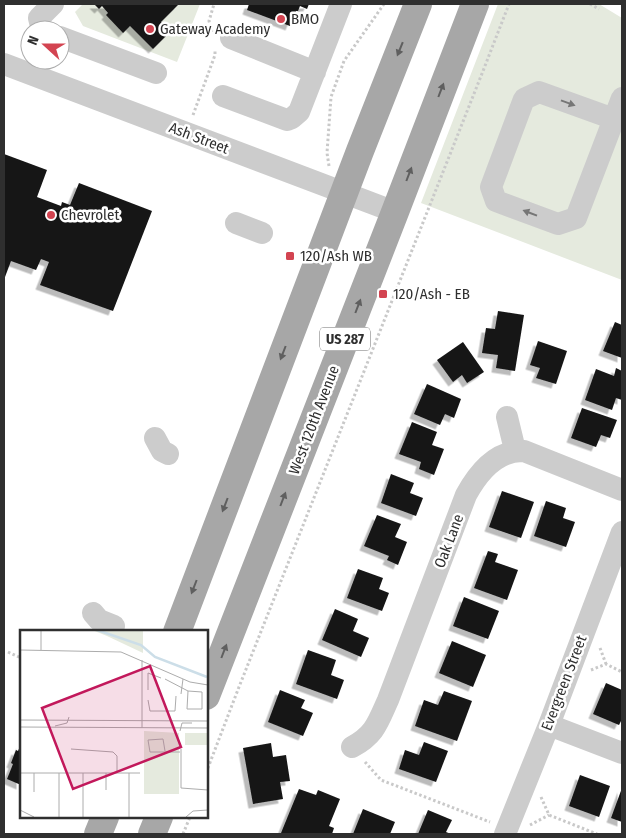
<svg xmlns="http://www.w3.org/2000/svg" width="626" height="838" viewBox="0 0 626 838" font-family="'Fira Sans Condensed',sans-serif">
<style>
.green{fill:#e5eade}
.building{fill:#161616;filter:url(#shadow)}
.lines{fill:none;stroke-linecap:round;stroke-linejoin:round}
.path{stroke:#c9c9c9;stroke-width:3;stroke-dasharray:2.5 2.5;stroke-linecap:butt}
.minor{stroke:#ccc;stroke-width:22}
.major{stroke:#a7a7a7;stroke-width:28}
.oneway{fill:#5f5f5f}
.oneway2{fill:#767676}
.poi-dot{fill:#d34451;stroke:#fff;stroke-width:2}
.labels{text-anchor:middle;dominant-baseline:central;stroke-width:5;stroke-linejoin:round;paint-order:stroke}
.shield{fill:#fff;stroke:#6d6d6d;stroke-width:1}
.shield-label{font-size:14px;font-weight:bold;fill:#2f2f2f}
.poi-label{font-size:15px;fill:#2f2f2f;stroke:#fff;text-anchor:start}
.street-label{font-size:15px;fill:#2f2f2f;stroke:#fff}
.inset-river{fill:none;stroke:#ccdee8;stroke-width:2.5}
.inset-road{fill:none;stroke:#acacac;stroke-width:1}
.view{fill:#c2185b;fill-opacity:0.15;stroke:#c2185b;stroke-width:2.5}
.inset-edge{fill:none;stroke:#2f2f2f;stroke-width:2.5}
</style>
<defs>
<filter id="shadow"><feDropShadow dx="-4.5" dy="4.5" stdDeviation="0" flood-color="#0004"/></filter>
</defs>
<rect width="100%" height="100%" fill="#fff"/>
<path class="green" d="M83,4H94L99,9L102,6L123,32L130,26L153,49L170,32L161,22L179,4H200L177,62L83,26L75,12Z
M498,4H599L622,18V280L421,203Z"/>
<path class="building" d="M94,4H179L161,22L170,32L153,49L130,26L123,33L106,15L108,13L102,6L99,9Z
M249,4H309L307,9L300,6L298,11H296L290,26L247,10Z
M4,154L47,170L37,197L61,206L62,202L70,205L79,183L152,211L113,311L40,285L49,262L41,259L36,270L11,261L5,277L4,276Z
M498,311L524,315L515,371L496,368L498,355L482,353L486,328L495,329Z
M615,322L622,325V358L603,351Z
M538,341L567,351L556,384L536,378L540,368L530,365Z
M463,342L484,372L467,383L462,375L453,382L437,360Z
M616,368L622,371V400L616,398L612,410L585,400L596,369L614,376Z
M427,384L461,399L454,418L445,414L440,425L414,414Z
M582,408L617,420L610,438L601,435L596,447L571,438Z
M412,422L437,432L432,445L444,449L434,475L419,469L421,462L399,454Z
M391,474L414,483L410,493L423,498L416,516L381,503Z
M502,491L534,502L521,538L489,527Z
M546,501L566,508L563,518L575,522L566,547L534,536Z
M377,515L401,524L395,537L407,542L398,565L387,560L389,556L364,546Z
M488,551L498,554L495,562L518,570L507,600L474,588Z
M358,569L383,578L379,589L389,593L382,611L347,598Z
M464,597L499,611L488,639L453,626Z
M335,609L358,619L353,631L369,638L361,657L322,640Z
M452,641L486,655L473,687L439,673Z
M308,650L336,660L331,675L344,680L337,699L296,684Z
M606,683L622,690V719L619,725L593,714Z
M280,690L305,700L301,708L313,713L303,736L268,722Z
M444,691L472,701L457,741L415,726L424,700L438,705Z
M424,742L448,751L436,782L399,769L405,750L419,755Z
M271,743L273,757L286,755L290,781L280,782L283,799L253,804L243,748Z
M21,744V785L7,779L13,764L11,763L16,750L18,751Z
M580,775L610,786L599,817L569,806Z
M622,788V822L611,818Z
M299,789L316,795L318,790L340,799L329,826L334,828L332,834H286L281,833Z
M363,809L395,822L390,834H353Z
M428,810L452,820L446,832L451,834H418Z"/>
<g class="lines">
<path class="path" d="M590,4L599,9
M212,32L209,21L214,4
M193,115L215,55V51
M329,166L327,153L331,97L344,61L384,4
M600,648L606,664
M8,652L21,658
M591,670L606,664L622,672
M365,762L381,780L490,822
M206,773L239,687L483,71L509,4
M541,797L549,815L597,834
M530,825L549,815
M183,834L190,817"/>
<path class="minor" d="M42,30L39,18L53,4
M60,37L156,73
M231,38L315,72
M4,64L395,212
M223,96L287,120L292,118L299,112L341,4
M614,119L539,92L524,99L491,187L496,201L558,224L576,218L622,98
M236,223L262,233
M507,417L515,450
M155,438L162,451L168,454
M93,613L99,620L114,626
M549,725L622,753
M352,747C375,735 378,722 388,700L466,495C478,473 497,450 524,451L622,490
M505,834L549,725L622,532"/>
<path class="major" d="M177,632L360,151L418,4
M206,696L395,212L475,4
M98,834L105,817
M152,834L159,817"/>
</g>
<defs><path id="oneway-solid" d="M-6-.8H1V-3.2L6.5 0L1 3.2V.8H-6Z" transform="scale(1.25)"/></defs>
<g class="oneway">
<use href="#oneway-solid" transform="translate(400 49) rotate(112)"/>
<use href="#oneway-solid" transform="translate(441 90) rotate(-69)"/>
<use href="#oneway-solid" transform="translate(409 174) rotate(-69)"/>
<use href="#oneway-solid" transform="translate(358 306) rotate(-69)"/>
<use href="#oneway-solid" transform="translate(283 353) rotate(111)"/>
<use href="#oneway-solid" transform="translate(283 499) rotate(-69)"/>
<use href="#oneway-solid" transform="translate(225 505) rotate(111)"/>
<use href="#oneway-solid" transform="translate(194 587) rotate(111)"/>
<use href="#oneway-solid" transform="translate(224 651) rotate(-69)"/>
</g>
<g class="oneway2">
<use href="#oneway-solid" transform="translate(568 103) rotate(20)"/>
<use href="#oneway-solid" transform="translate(530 213) rotate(-159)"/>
</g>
<g class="poi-dot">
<circle cx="281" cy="19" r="5"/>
<circle cx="150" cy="29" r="5"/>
<circle cx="51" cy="215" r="5"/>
<rect x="285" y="251" width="10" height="10" rx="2.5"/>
<rect x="378" y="289" width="10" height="10" rx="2.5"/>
</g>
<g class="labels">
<rect class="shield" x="320" y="327.5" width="50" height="23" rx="4"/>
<g class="shield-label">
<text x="345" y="339">US 287</text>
</g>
<g class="poi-label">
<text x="291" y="19">BMO</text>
<text x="160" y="29">Gateway Academy</text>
<text x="61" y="215">Chevrolet</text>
<text x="300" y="256">120/Ash WB</text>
<text x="393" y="294">120/Ash - EB</text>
</g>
<g class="street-label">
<text transform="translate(199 138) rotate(21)">Ash Street</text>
<text transform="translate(314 420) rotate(-69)">West 120th Avenue</text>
<text transform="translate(449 541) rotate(-69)">Oak Lane</text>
<text transform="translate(564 683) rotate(-69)">Evergreen Street</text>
</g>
</g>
<g transform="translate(20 630)">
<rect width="188" height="188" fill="#fff"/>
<path d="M72,0H123V23L87,6ZM124,101L159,103V164H124ZM165,103H187V115H165Z" fill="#e5eade"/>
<path class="inset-river" d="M77,0L121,15L135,27L187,47"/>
<path class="inset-road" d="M0,20L101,22L170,52L188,55M21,20V0M122,30V98M145,49L168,61L182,62V79H167L168,61M128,60V43L141,48M161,64L163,49M128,70L130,81H155L156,66M0,90L188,91M35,96L47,93L49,87M0,97L188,98M160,101L162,93H172M51,119L93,122L97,126V143M161,119V158L188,160M145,121L143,109L128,110L130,122H160M0,143H120M14,143V162M39,143V187M63,143V187M86,143V160M109,143V187M0,180L14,187M166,187L173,181L188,180"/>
<path class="view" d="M130,36L161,117L53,159L22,78Z"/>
<rect width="188" height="188" class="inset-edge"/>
</g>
<rect width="626" height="838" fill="none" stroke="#2f2f2f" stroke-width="10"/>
<g transform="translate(45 45) rotate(291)"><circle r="24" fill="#ffffff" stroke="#acacac"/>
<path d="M0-4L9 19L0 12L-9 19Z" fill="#d34451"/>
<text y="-8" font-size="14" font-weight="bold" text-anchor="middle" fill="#2f2f2f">N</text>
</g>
</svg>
